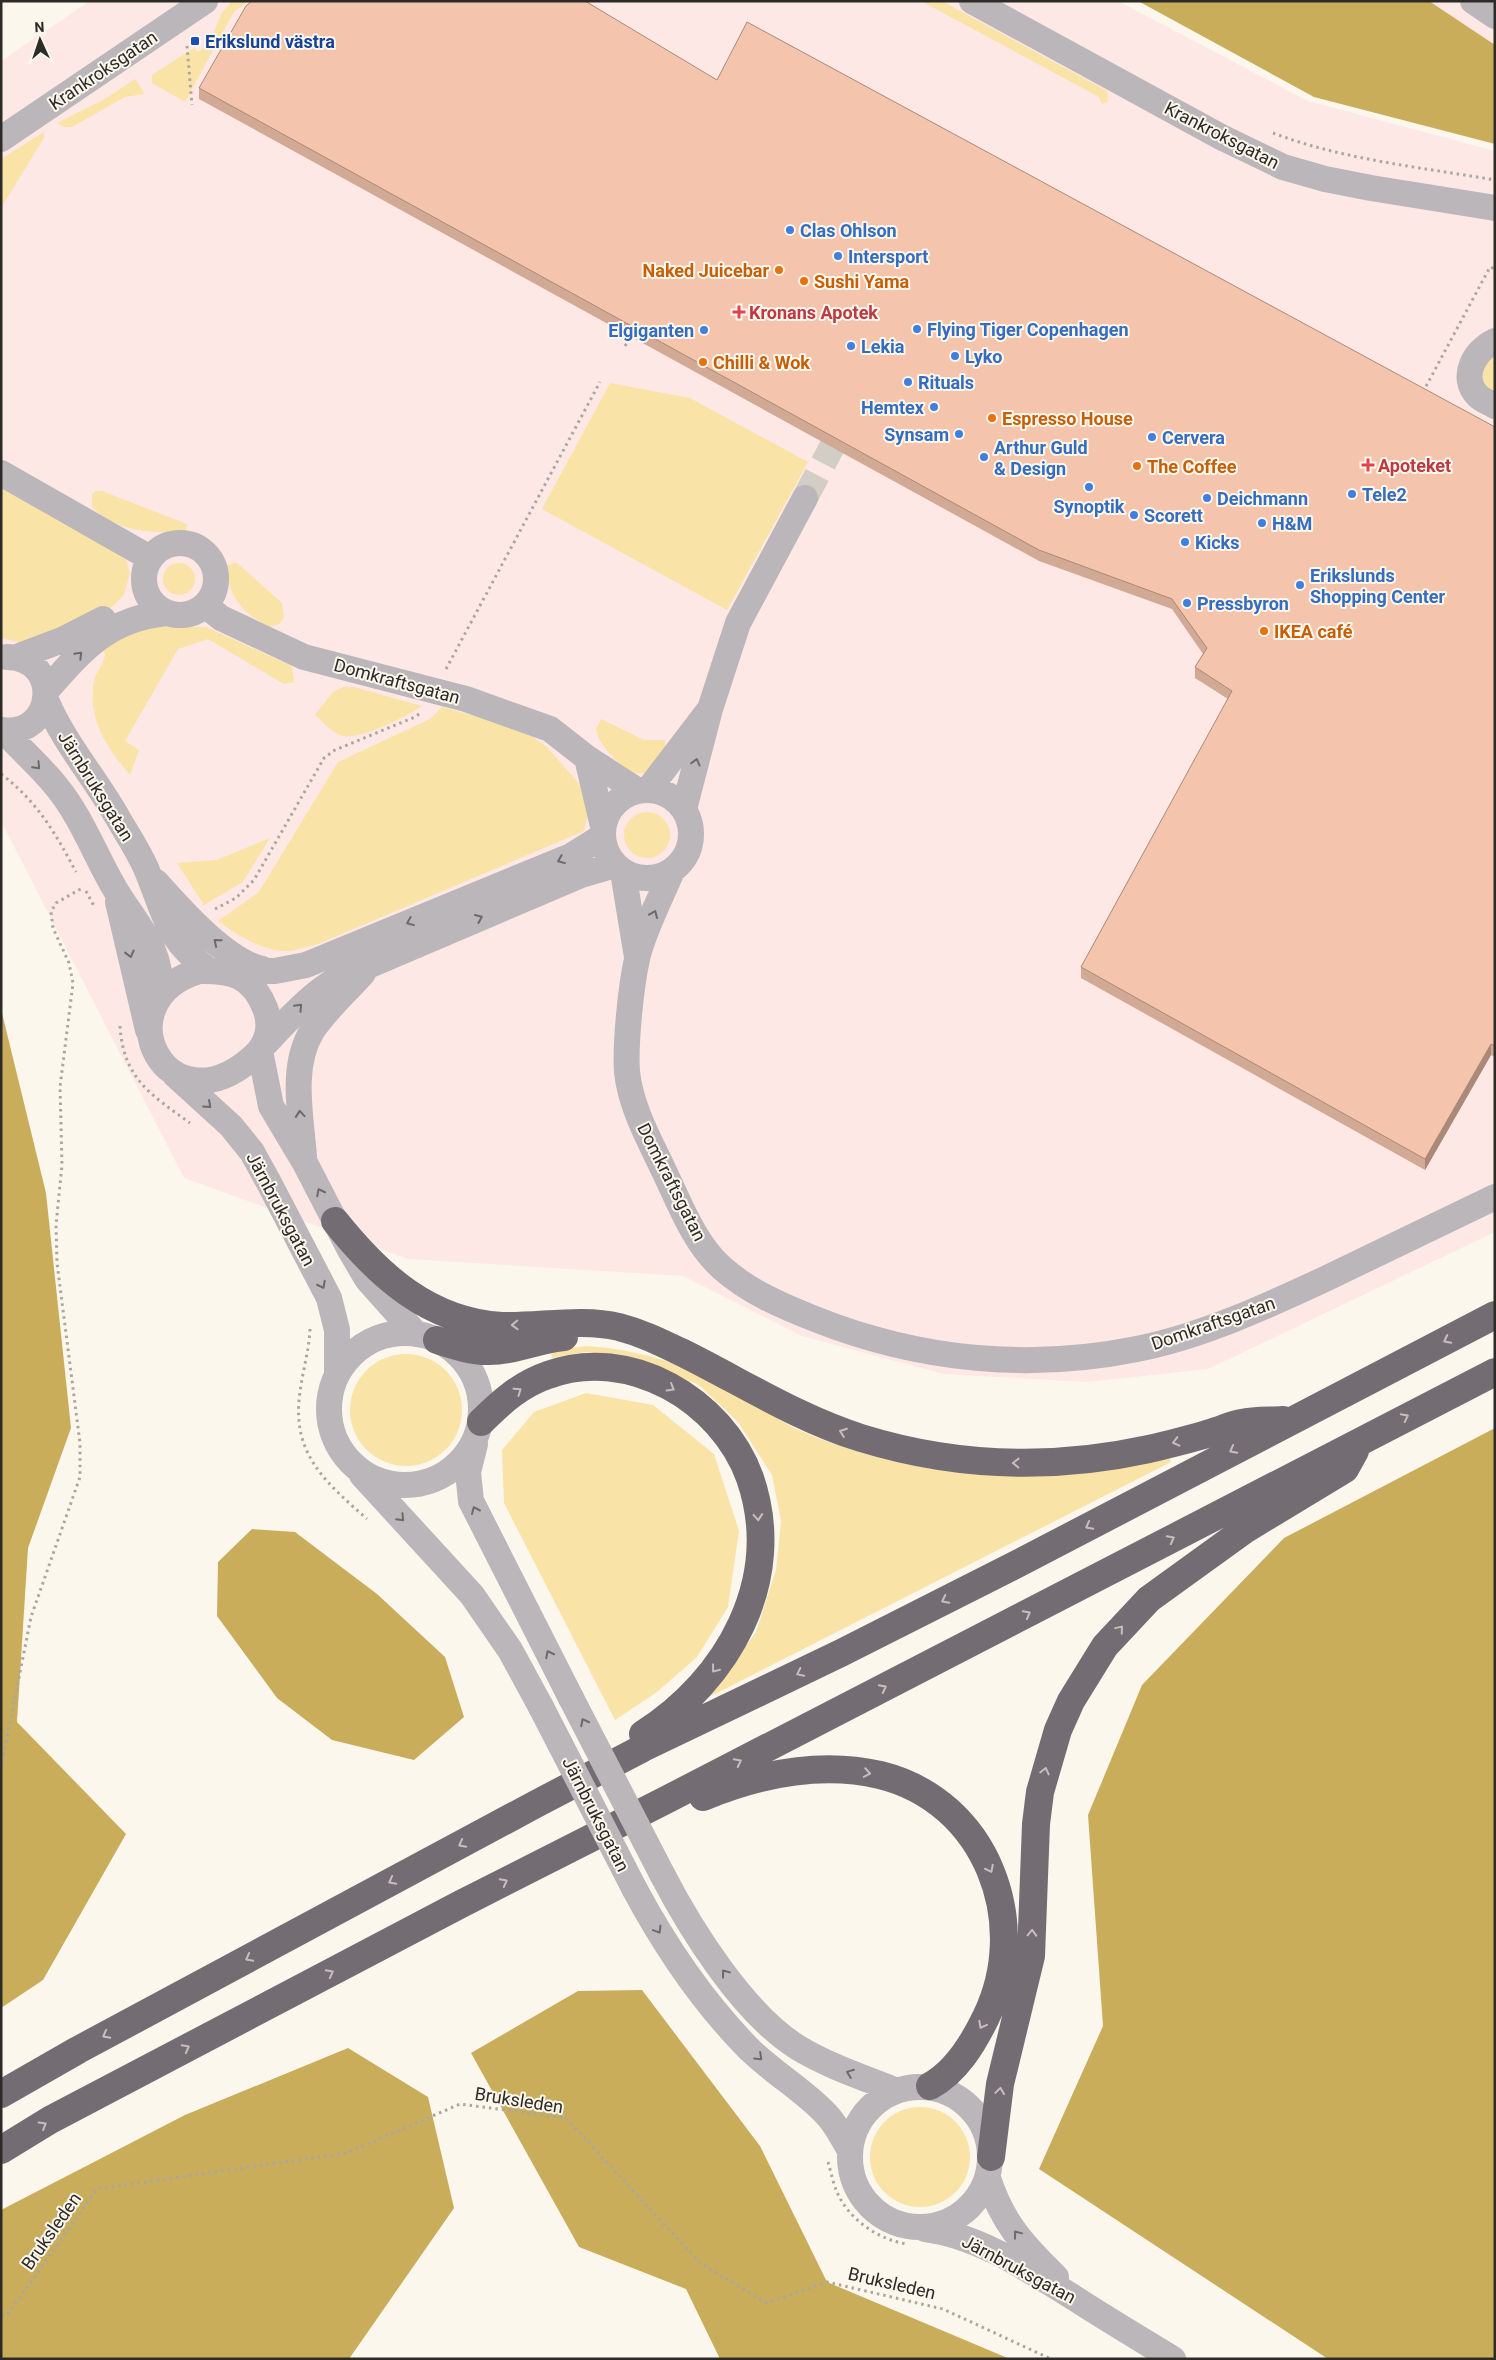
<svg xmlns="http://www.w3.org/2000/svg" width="1496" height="2360" viewBox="0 0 1496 2360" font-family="Roboto,sans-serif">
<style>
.commercial{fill:#fde8e5}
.green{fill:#f9e3a7}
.forest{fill:#caad5b}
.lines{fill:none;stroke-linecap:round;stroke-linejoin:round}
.minor-tunnel{stroke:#d2cec6;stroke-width:26;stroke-dasharray:26 13;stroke-linecap:butt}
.path{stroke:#aaa79f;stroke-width:3;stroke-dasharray:2.5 4;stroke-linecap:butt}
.minor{stroke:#bab6b9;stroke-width:26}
.highway{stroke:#746c73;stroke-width:28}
.minor-bridge{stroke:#bab6b9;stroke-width:26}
.wall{fill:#d2a994}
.shaded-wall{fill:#ab8978}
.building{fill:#f4c4ac;stroke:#ab8978}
.oneway{stroke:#6c6a69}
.oneway2{stroke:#c5bfbc}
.transit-dot{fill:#1a4fb4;stroke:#fbf7ed;stroke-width:2}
.shop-dot{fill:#3f7fe0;stroke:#fbf7ed;stroke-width:2}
.food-dot{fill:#e8710a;stroke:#fbf7ed;stroke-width:2}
.health-dot{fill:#e0444e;stroke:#fbf7ed;stroke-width:2}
.labels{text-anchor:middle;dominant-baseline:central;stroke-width:4;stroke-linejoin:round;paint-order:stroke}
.transit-label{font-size:18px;font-weight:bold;fill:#164399;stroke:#fbf7ed;text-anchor:start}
.street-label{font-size:18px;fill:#2d2b28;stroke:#fbf7ed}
.shop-label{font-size:18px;font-weight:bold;fill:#366cbe;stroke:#fbf7ed;text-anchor:start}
.food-label{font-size:18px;font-weight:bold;fill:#c56008;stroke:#fbf7ed;text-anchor:start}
.health-label{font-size:18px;font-weight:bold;fill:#be3a42;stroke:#fbf7ed;text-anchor:start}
</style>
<rect width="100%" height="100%" fill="#fbf7ed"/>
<path class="commercial" d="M90,1H1118L1308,101L1495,151V1232L1208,1369L1087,1382L944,1374L802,1336L683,1276L408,1259L184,1178L1,821V61Z
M1428,1H1495V48Z"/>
<path class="green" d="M232,1H249L234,12L185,102L152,83V75L194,48L198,52L218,38L214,32L221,14Z
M921,1H942L1107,91L1108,102L1102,104L1099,97Z
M135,79L145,94L125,97L72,127H64L57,123L105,99Z
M44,132V138L1,208V159Z
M1495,353V394L1486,389L1480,371Z
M610,383L690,398L808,462L727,610L542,509Z
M1,488L115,552L126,560L130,573L124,595L112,607L40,640L18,642L1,638Z
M96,491H102L187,524L186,531C151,534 118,532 92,507V494Z
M236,562L282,603L284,618L279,624L270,627C242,613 229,598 226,566Z
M163 579a16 16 0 1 1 32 0a16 16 0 1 1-32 0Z
M163,623L179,627H206L292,666L294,682L284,684L208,639L178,649L125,741L139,750L130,775C107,748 87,719 94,681C96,671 105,663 105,653L100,649L115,636Z
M343,687H354L422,706C408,716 360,740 343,736C332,733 323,722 315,715L333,692Z
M442,707L522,729L547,747L581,786L589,808L584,831L318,944C308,946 296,951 286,951C262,951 237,935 218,921L259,892L338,762L430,719Z
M601,719L644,740H665V749L647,773C643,773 638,774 635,773C621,769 597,743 596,729Z
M624 835a23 23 0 1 1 46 0a23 23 0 1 1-46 0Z
M270,838L243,882L204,905L177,863L217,860Z
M586,1346C652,1350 695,1370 752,1402C769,1412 784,1424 801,1431C880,1465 971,1481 1057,1474C1094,1471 1132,1462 1169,1456L1171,1462L711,1696L756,1632L776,1570L781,1521L772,1475L738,1422L699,1385L629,1356L585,1352L552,1358L551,1351Z
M350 1410a56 56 0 1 1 112 0a56 56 0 1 1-112 0Z
M586,1393L653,1405L714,1454L739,1531L728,1607L697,1657L657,1692L615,1720L504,1503L502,1450L534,1412Z
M870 2157a50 50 0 1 1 100 0a50 50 0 1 1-100 0Z"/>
<path class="forest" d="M1138,1H1429L1495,45V144L1314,97Z
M1,1009L46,1193L71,1428L28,1548L17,1722L126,1834L43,1980L1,2008Z
M1495,1428V2359H1328L1039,2169L1103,2026L1088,1815L1142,1685L1284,1538Z
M252,1529L295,1532L377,1594L445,1657L464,1717L414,1760L332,1740L277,1698L217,1616L218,1562Z
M642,1990L760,2146L827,2282L1010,2359H720L686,2289L579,2247L471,2053L578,1991Z
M348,2048L428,2097L454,2208L349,2359H1V2210L185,2115Z"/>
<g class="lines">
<path class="minor-tunnel" d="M805,498L833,445"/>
<path class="path" d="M187,46L192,105
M1273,133C1344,160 1420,167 1495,180
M625,346L632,336
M1423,392L1490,267L1495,269
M446,669L600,382
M1,774C37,801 56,834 76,872
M86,891L94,906
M215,909L236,898L254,880L324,758L335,750L415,717L422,712
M120,1026C123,1078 151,1095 190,1123
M310,1329C309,1353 301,1376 299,1401C294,1457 329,1485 367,1519
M1,1768L31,1617L80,1477V1443L57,1263L56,1225L62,1165L60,1087L73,983L69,963L53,928L51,912L56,903L84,887
M828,2162C831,2172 833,2183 837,2192C848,2219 879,2240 907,2244
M1,2316L9,2313L97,2189L347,2153L460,2104L566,2118L700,2263L767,2303L827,2282L943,2309L1051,2359"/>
<path class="minor" d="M972,1L1221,137L1283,167L1325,179L1371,188L1495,208
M1473,1L1495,16
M1,139L205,1
M1495,341C1475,350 1459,377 1478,396C1482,400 1490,403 1495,406
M1,473L150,558
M144 579a36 36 0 1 1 72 0a36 36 0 1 1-72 0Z
M205,605L221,618L304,657L466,699L550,729L587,758L638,791
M17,657L62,640L103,619
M46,691C83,649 108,619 166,613
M46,700C64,743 96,779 119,820C129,837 141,855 148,873C167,920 166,937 209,971
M710,709L738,623L805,498
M1,730C55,738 63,658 7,657
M3,730C20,749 40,766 56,786C81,816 95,855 115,889C139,929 161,945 161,995
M587,758L603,826
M603 834a44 44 0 1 1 88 0a44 44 0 1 1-88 0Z
M648,790L710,709L684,809
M672,871C661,897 642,934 637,959C631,986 625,1044 627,1072C631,1108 649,1139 664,1171C680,1204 694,1243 722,1268C749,1292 782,1306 815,1319C918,1360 1028,1371 1137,1349C1202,1336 1265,1307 1325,1279C1382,1252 1438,1224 1495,1197
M623,872L637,957
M156,882C181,910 226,961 262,969
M118,902L148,1030
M199,971C231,970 252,975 265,1008C272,1025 268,1044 254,1056C167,1135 100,1001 199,971Z
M221,971H275L306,965L571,856L603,836
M266,1043C296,1011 326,977 370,965L581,875L615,865
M260,1051L271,1106L305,1163L350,1250L367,1279L416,1334
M175,1075L231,1126L252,1152L268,1181L329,1298L337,1330V1374
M304,1156C301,1117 290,1067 312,1031C324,1012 347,991 363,973
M329 1409a76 76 0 1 1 152 0a76 76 0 1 1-152 0Z
M475,1444L468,1472L471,1501L571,1698
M362,1475L472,1595L510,1650L541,1707
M662,1874C691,1930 743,2013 797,2047C828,2066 862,2077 895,2090
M634,1888C665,1946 702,2001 748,2048C772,2072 805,2091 826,2114C836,2124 842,2137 849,2149
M850 2157a70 70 0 1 1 140 0a70 70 0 1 1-140 0Z
M988,2178C1002,2222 1023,2245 1056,2277
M925,2229C981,2236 1032,2272 1079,2301C1110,2321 1142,2340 1173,2359"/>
<path class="highway" d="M335,1221C378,1275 429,1322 502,1326C541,1327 581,1318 619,1327C642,1333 660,1342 681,1352C740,1381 797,1418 861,1438C955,1467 1053,1470 1149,1449C1170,1444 1192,1439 1213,1432C1223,1429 1233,1424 1242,1423C1255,1420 1270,1421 1283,1420
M437,1340C453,1345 470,1351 487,1351C513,1352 538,1339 564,1337
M481,1422C501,1402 521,1384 548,1375C629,1345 722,1400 750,1478C785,1580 728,1680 643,1734
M703,1797C759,1774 819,1761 880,1775C987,1801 1032,1923 986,2017C973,2044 956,2072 930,2086
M1,2094L78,2050L536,1804L643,1748L841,1653L1019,1563L1495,1315
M1,2150L50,2120L461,1904L664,1801L1495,1372
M991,2157L1000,2084L1031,1956L1036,1824L1040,1792L1058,1730L1071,1701L1105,1646L1149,1599L1246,1529L1345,1469L1355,1451"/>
<path class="minor-bridge" d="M571,1698L662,1874
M541,1707L634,1888"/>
</g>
<path class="wall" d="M717,80L1495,427V1057L1491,1055L1425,1170L1081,978V967L1228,699L1195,678V667L1203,654L1172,609L1039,561L199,99V88Z"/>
<path class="shaded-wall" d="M1491,1044V1055L1425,1170V1159Z"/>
<path class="building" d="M252,1H585L717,80L747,22L1495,427V1046L1491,1044L1425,1159L1081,967L1232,691L1195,667L1207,648L1172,599L1039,550L199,88L246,6Z"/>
<defs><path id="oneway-chevron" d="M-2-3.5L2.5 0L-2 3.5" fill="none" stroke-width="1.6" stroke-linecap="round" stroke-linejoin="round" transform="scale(1.25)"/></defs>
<g class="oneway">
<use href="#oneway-chevron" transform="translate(79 655) rotate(-45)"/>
<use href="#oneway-chevron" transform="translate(696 762) rotate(-75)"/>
<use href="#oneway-chevron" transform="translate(37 766) rotate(47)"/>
<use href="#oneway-chevron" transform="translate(561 860) rotate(158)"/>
<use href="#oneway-chevron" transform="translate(654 914) rotate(-68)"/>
<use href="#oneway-chevron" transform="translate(479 918) rotate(-23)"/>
<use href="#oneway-chevron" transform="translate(410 922) rotate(158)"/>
<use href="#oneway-chevron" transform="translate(217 942) rotate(-140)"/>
<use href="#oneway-chevron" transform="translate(130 954) rotate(76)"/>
<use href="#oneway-chevron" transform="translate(299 1007) rotate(-47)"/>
<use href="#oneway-chevron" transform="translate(208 1105) rotate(42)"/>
<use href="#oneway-chevron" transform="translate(300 1114) rotate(-95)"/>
<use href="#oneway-chevron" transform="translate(320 1192) rotate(-117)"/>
<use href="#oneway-chevron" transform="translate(322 1285) rotate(63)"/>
<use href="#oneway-chevron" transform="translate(475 1510) rotate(-114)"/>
<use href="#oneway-chevron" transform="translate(401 1518) rotate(46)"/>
<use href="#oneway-chevron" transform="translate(549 1654) rotate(-117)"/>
<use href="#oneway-chevron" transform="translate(584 1722) rotate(-117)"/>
<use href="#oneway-chevron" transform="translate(658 1930) rotate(59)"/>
<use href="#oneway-chevron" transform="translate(725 1973) rotate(-127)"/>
<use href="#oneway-chevron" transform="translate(759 2057) rotate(43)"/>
<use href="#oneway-chevron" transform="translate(850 2073) rotate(-159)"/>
<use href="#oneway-chevron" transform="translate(1017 2234) rotate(-127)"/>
</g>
<g class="oneway2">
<use href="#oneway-chevron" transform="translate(515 1325) rotate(178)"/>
<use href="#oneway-chevron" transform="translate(1447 1340) rotate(153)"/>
<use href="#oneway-chevron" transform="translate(671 1388) rotate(30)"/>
<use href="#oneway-chevron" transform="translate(518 1391) rotate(-35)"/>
<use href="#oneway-chevron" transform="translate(1405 1417) rotate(-27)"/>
<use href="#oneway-chevron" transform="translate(843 1432) rotate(-160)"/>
<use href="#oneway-chevron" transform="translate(1176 1442) rotate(166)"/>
<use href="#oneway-chevron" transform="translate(1233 1450) rotate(152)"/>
<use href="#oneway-chevron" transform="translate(1016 1463) rotate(-179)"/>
<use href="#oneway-chevron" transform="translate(758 1517) rotate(85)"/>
<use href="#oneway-chevron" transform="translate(1089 1526) rotate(152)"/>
<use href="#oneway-chevron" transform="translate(1171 1539) rotate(-28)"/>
<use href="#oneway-chevron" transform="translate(945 1600) rotate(153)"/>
<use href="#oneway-chevron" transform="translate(1027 1614) rotate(-28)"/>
<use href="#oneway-chevron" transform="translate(1120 1629) rotate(-50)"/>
<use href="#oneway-chevron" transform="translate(715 1669) rotate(128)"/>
<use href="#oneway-chevron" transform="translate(800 1673) rotate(154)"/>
<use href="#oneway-chevron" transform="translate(883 1688) rotate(-27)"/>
<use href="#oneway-chevron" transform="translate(738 1762) rotate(-27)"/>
<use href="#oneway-chevron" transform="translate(1045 1771) rotate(-77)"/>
<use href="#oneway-chevron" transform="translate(867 1773) rotate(10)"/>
<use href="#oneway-chevron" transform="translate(462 1844) rotate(152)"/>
<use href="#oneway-chevron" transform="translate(990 1869) rotate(63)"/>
<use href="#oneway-chevron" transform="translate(392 1881) rotate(152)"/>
<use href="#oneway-chevron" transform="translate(504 1882) rotate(-27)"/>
<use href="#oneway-chevron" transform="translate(1032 1933) rotate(-88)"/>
<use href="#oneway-chevron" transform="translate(249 1958) rotate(152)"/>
<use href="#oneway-chevron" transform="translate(330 1973) rotate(-28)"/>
<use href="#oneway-chevron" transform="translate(982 2025) rotate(118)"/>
<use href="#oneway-chevron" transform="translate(106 2035) rotate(152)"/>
<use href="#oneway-chevron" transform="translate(186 2048) rotate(-28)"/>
<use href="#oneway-chevron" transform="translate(1000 2091) rotate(-82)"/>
<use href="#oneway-chevron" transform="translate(43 2125) rotate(-31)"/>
</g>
<rect class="transit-dot" x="190" y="36" width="10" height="10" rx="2.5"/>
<g class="shop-dot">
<circle cx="790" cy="230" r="5"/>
<circle cx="838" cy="256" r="5"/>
<circle cx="917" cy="329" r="5"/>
<circle cx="704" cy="330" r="5"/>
<circle cx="851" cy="346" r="5"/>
<circle cx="955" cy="356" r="5"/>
<circle cx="908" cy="382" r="5"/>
<circle cx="934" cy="407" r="5"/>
<circle cx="959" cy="434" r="5"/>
<circle cx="1152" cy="437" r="5"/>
<circle cx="984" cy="457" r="5"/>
<circle cx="1089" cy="487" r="5"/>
<circle cx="1352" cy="494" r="5"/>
<circle cx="1207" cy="498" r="5"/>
<circle cx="1134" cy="515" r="5"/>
<circle cx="1262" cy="523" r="5"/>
<circle cx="1185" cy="542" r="5"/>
<circle cx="1300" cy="585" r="5"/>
<circle cx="1187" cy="603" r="5"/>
</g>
<g class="food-dot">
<circle cx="779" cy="270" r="5"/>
<circle cx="804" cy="281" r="5"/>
<circle cx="703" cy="362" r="5"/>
<circle cx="992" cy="418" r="5"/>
<circle cx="1137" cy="466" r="5"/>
<circle cx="1264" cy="631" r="5"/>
</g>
<g class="health-dot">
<path d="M736.5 304.5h5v5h5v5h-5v5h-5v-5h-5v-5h5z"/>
<path d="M1365.5 457.5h5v5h5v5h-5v5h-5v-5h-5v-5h5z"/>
</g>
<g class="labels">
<g class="transit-label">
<text x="205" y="41">Erikslund västra</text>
</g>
<g class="street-label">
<text transform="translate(103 70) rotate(-34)">Krankroksgatan</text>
<text transform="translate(1222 135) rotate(27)">Krankroksgatan</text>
<text transform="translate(397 681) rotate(15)">Domkraftsgatan</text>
<text transform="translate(96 786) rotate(58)">Järnbruksgatan</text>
<text transform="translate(672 1182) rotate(63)">Domkraftsgatan</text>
<text transform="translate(281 1209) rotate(62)">Järnbruksgatan</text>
<text transform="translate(1213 1323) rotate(-19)">Domkraftsgatan</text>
<text transform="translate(596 1814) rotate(63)">Järnbruksgatan</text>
<text transform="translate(519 2100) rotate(9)">Bruksleden</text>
<text transform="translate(51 2231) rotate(-55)">Bruksleden</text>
<text transform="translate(1019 2269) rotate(28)">Järnbruksgatan</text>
<text transform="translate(892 2283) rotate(13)">Bruksleden</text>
</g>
<g class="shop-label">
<text x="800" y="230">Clas Ohlson</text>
<text x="848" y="256">Intersport</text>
<text x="927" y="329">Flying Tiger Copenhagen</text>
<text x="694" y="330" text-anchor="end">Elgiganten</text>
<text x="861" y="346">Lekia</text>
<text x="965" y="356">Lyko</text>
<text x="918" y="382">Rituals</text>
<text x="924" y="407" text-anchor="end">Hemtex</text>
<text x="949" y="434" text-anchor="end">Synsam</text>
<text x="1162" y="437">Cervera</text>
<text x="994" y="447">Arthur Guld<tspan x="994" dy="21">&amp; Design</tspan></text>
<text x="1362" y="494">Tele2</text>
<text x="1217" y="498">Deichmann</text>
<text x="1089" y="506" text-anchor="middle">Synoptik</text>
<text x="1144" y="515">Scorett</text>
<text x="1272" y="523">H&amp;M</text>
<text x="1195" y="542">Kicks</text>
<text x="1310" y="575">Erikslunds<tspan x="1310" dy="21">Shopping Center</tspan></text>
<text x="1197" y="603">Pressbyron</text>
</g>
<g class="food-label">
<text x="769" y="270" text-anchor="end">Naked Juicebar</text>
<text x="814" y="281">Sushi Yama</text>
<text x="713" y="362">Chilli &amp; Wok</text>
<text x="1002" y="418">Espresso House</text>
<text x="1147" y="466">The Coffee</text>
<text x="1274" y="631">IKEA café</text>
</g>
<g class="health-label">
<text x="749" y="312">Kronans Apotek</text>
<text x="1378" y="465">Apoteket</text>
</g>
</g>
<rect width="1496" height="2360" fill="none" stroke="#2d2b28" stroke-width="5"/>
<g transform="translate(40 40) rotate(357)" stroke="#fbf7ed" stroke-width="4" paint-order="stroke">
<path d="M0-4L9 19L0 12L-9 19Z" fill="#2d2b28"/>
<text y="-8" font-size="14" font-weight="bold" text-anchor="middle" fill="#2d2b28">N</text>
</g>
</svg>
